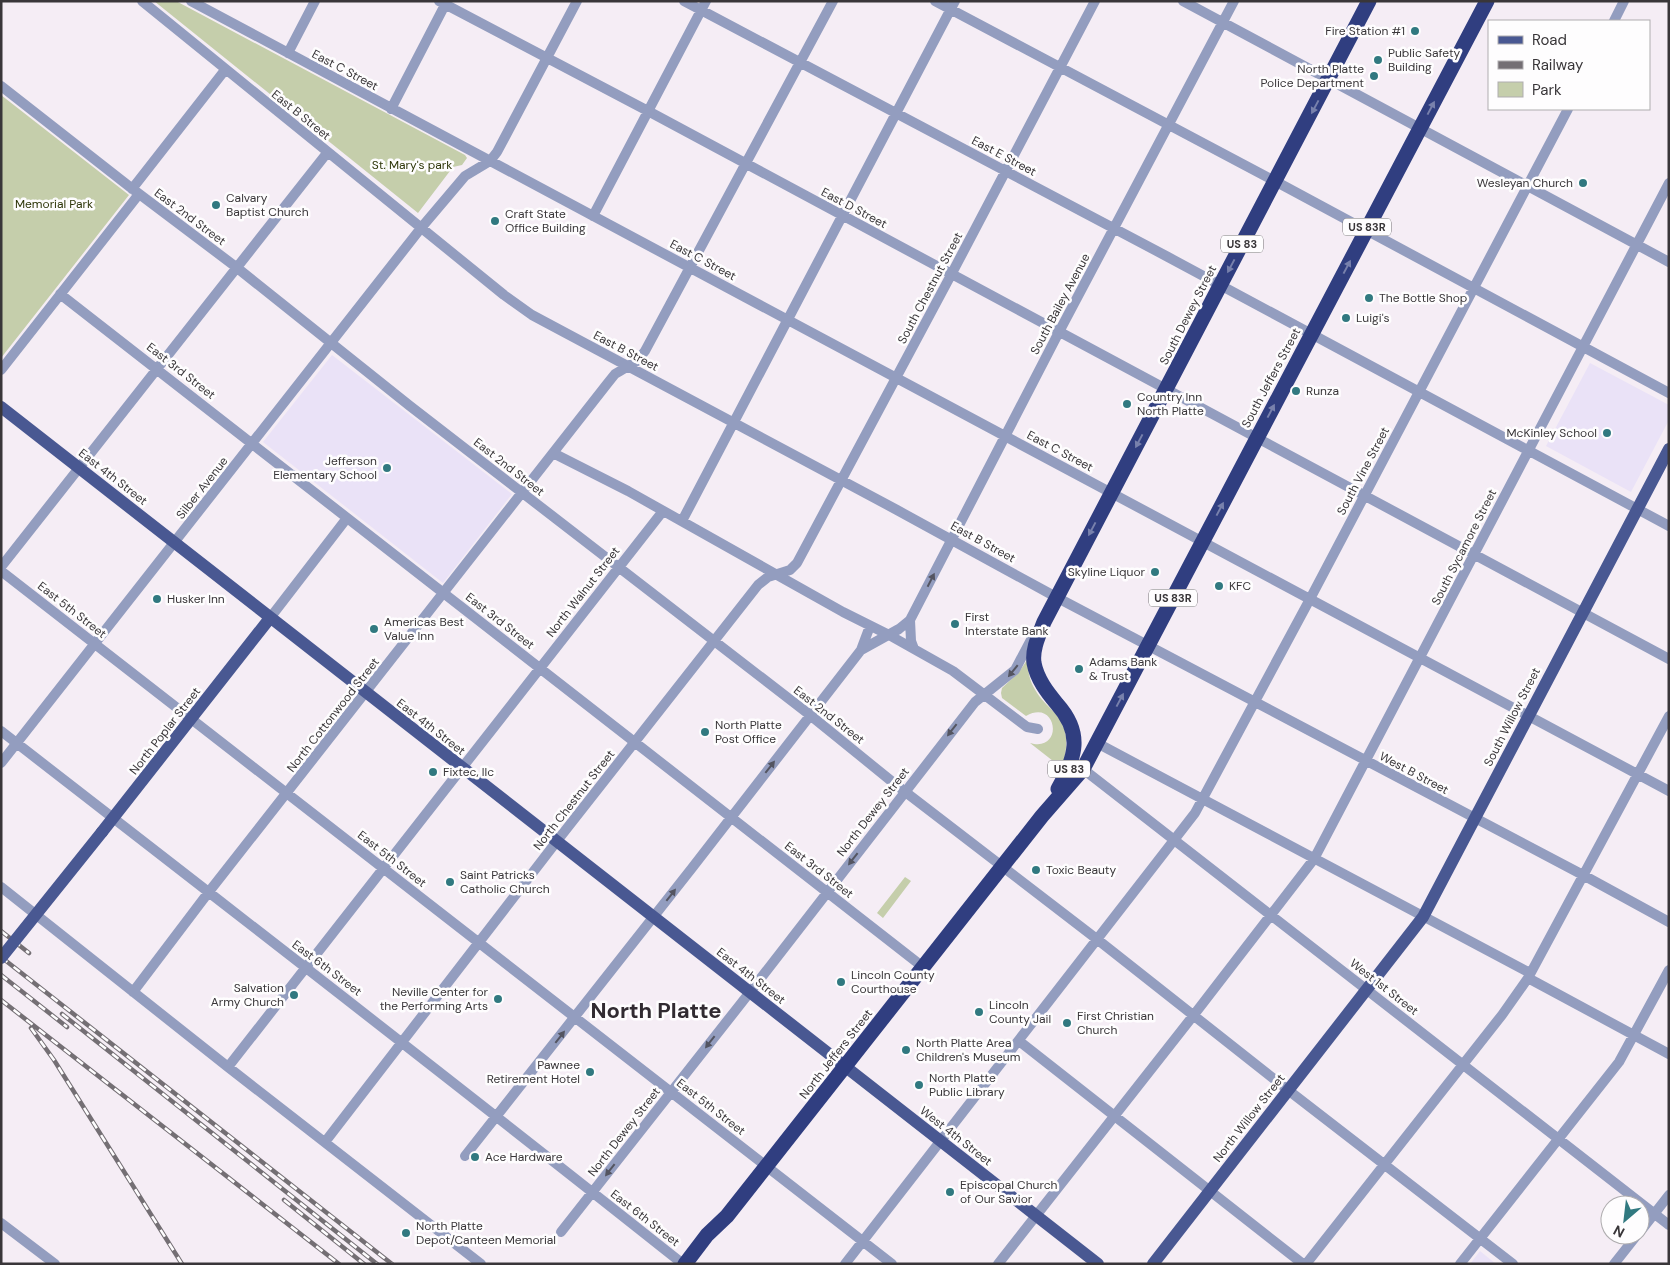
<svg xmlns="http://www.w3.org/2000/svg" width="1670" height="1265" viewBox="0 0 1670 1265" font-family="'DM Sans',sans-serif">
<style>
.education{fill:#eae2f7}
.green{fill:#c5ceab}
.lines{fill:none;stroke-linecap:round;stroke-linejoin:round}
.minor{stroke:#939dbf;stroke-width:10}
.major{stroke:#495892;stroke-width:12}
.highway{stroke:#303e80;stroke-width:15}
.rail-casing{stroke:#746f74;stroke-width:4.5}
.rail{stroke:#fefdfe;stroke-width:2.5;stroke-dasharray:8;stroke-linecap:butt}
.major-bridge{stroke:#495892;stroke-width:12}
.oneway{fill:#7881ac}
.oneway2{fill:#545561}
.poi-dot{fill:#317980;stroke:#fefdfe;stroke-width:2}
.labels{text-anchor:middle;dominant-baseline:central;stroke-width:5;stroke-linejoin:round;paint-order:stroke}
.shield{fill:#fefdfe;stroke:#747274;stroke-width:1}
.shield-label{font-size:11px;font-weight:bold;fill:#393639}
.poi-label{font-size:12px;fill:#393639;stroke:#fefdfe;text-anchor:start}
.street-label{font-size:12px;fill:#393639;stroke:#fefdfe}
.park-label{font-size:12px;fill:#2e3609;stroke:#fefdfe}
.town-label{font-size:22px;font-weight:bold;fill:#312b31;stroke:#fefdfe}
</style>
<rect width="100%" height="100%" fill="#f5edf5"/>
<path class="education" d="M332,355L512,494L443,583L263,442Z
M1590,363L1669,405V420L1631,492L1546,446Z
M1480,1251L1496,1264H1470Z"/>
<path class="green" d="M154,1H176L465,155L467,158L462,165L453,167L418,213Z
M1,95L129,195L1,358Z
M1027,660C1028,669 1029,678 1033,686C1038,696 1045,703 1052,710C1070,728 1068,745 1062,768L1030,743C1064,753 1058,698 1026,716L1002,698L1001,693L1002,688L1019,672Z
M905,877L911,881L883,918L877,913Z"/>
<g class="lines">
<path class="minor" d="M142,1L504,295L532,315L897,510L1056,597L1583,875L1669,922
M191,1L1669,791
M439,1L648,111L1669,659
M684,1L1168,257L1669,526
M935,1L1286,187L1669,393
M1183,1L1669,262
M1614,21L1624,1
M288,53L315,1
M1,86L130,187L236,267L410,406L810,715L895,784L1098,940L1288,1090L1513,1264
M391,109L447,1
M132,189L225,70
M593,216L706,1
M60,294L923,967
M1,370L139,194
M553,453L628,491L843,612L889,635L953,671L1027,727L1038,729
M682,521L955,1
M1,567L327,153
M1,571L892,1264
M270,618L347,518
M910,620L911,641L914,649
M861,650L870,626
M1,731C229,908 457,1084 683,1264
M1097,743L1530,973
M1,763L421,228L465,176L490,161L497,152L577,1
M1083,769L1669,1225
M1,887L228,1067L481,1264
M1528,978L1669,1054
M133,992L208,893L607,384L615,374L637,361L645,351L833,1
M1019,1041L1303,1264
M228,1067L663,511
M325,1142L557,841L758,585L768,577L790,570L797,563L951,275L1095,1
M465,1156L692,868L861,650L899,629L910,620L1059,332L1234,1
M1,1223L55,1264
M561,1232L750,992L975,702L1015,670L1034,634
M1640,1232L1669,1195
M845,1264L1195,813L1310,599L1568,109
M998,1264L1193,1016L1314,859L1669,183
M1306,1264L1502,1015L1528,978L1669,716
M1460,1264L1619,1062L1669,970
M1614,1264L1637,1235"/>
<path class="major" d="M1,407L1098,1264
M102,832L270,618
M1153,1264L1423,917L1669,449"/>
<path class="highway" d="M1058,789C1076,757 1083,733 1057,704C1047,692 1037,679 1034,663C1032,649 1039,635 1044,622L1369,1
M685,1264L707,1235L727,1216L1042,816L1083,769L1487,1"/>
<defs>
<path id="rail" d="M1,931L29,953
M1,957L392,1264
M1,975L67,1027
M1,1000L339,1264
M62,1014L377,1264
M31,1028L54,1060L182,1264
M284,1200L364,1264"/>
</defs>
<use href="#rail" class="rail-casing"/>
<use href="#rail" class="rail"/>
<path class="major-bridge" d="M1,958L102,832"/>
</g>
<defs><path id="oneway-solid" d="M-6-.8H1V-3.2L6.5 0L1 3.2V.8H-6Z" transform="scale(1.25)"/></defs>
<g class="oneway">
<use href="#oneway-solid" transform="translate(1315 107) rotate(118)"/>
<use href="#oneway-solid" transform="translate(1431 108) rotate(-62)"/>
<use href="#oneway-solid" transform="translate(1231 266) rotate(118)"/>
<use href="#oneway-solid" transform="translate(1347 267) rotate(-62)"/>
<use href="#oneway-solid" transform="translate(1271 411) rotate(-62)"/>
<use href="#oneway-solid" transform="translate(1139 441) rotate(118)"/>
<use href="#oneway-solid" transform="translate(1220 509) rotate(-62)"/>
<use href="#oneway-solid" transform="translate(1092 529) rotate(118)"/>
<use href="#oneway-solid" transform="translate(1120 700) rotate(-62)"/>
</g>
<g class="oneway2">
<use href="#oneway-solid" transform="translate(931 580) rotate(-63)"/>
<use href="#oneway-solid" transform="translate(1013 671) rotate(129)"/>
<use href="#oneway-solid" transform="translate(952 730) rotate(128)"/>
<use href="#oneway-solid" transform="translate(770 767) rotate(-52)"/>
<use href="#oneway-solid" transform="translate(853 859) rotate(128)"/>
<use href="#oneway-solid" transform="translate(671 895) rotate(-52)"/>
<use href="#oneway-solid" transform="translate(560 1037) rotate(-52)"/>
<use href="#oneway-solid" transform="translate(710 1042) rotate(128)"/>
<use href="#oneway-solid" transform="translate(610 1170) rotate(128)"/>
</g>
<g class="poi-dot">
<circle cx="1415" cy="31" r="5"/>
<circle cx="1378" cy="60" r="5"/>
<circle cx="1374" cy="76" r="5"/>
<circle cx="1583" cy="183" r="5"/>
<circle cx="216" cy="205" r="5"/>
<circle cx="495" cy="221" r="5"/>
<circle cx="1369" cy="298" r="5"/>
<circle cx="1346" cy="318" r="5"/>
<circle cx="1296" cy="391" r="5"/>
<circle cx="1127" cy="404" r="5"/>
<circle cx="1607" cy="433" r="5"/>
<circle cx="387" cy="468" r="5"/>
<circle cx="1155" cy="572" r="5"/>
<circle cx="1219" cy="586" r="5"/>
<circle cx="157" cy="599" r="5"/>
<circle cx="955" cy="624" r="5"/>
<circle cx="374" cy="629" r="5"/>
<circle cx="1079" cy="669" r="5"/>
<circle cx="705" cy="732" r="5"/>
<circle cx="433" cy="772" r="5"/>
<circle cx="1036" cy="870" r="5"/>
<circle cx="450" cy="882" r="5"/>
<circle cx="841" cy="982" r="5"/>
<circle cx="294" cy="995" r="5"/>
<circle cx="498" cy="999" r="5"/>
<circle cx="979" cy="1012" r="5"/>
<circle cx="1067" cy="1023" r="5"/>
<circle cx="906" cy="1050" r="5"/>
<circle cx="590" cy="1072" r="5"/>
<circle cx="919" cy="1085" r="5"/>
<circle cx="475" cy="1157" r="5"/>
<circle cx="950" cy="1192" r="5"/>
<circle cx="406" cy="1233" r="5"/>
</g>
<g class="labels">
<g class="shield">
<rect x="1343" y="218.5" width="48" height="17" rx="4"/>
<rect x="1221" y="235.5" width="42" height="17" rx="4"/>
<rect x="1149" y="589.5" width="48" height="17" rx="4"/>
<rect x="1048" y="760.5" width="42" height="17" rx="4"/>
</g>
<g class="shield-label">
<text x="1367" y="227">US 83R</text>
<text x="1242" y="244">US 83</text>
<text x="1173" y="598">US 83R</text>
<text x="1069" y="769">US 83</text>
</g>
<g class="poi-label">
<text x="1405" y="31" text-anchor="end">Fire Station #1</text>
<text x="1388" y="53">Public Safety<tspan x="1388" dy="14">Building</tspan></text>
<text x="1364" y="69" text-anchor="end">North Platte<tspan x="1364" dy="14">Police Department</tspan></text>
<text x="1573" y="183" text-anchor="end">Wesleyan Church</text>
<text x="226" y="198">Calvary<tspan x="226" dy="14">Baptist Church</tspan></text>
<text x="505" y="214">Craft State<tspan x="505" dy="14">Office Building</tspan></text>
<text x="1379" y="298">The Bottle Shop</text>
<text x="1356" y="318">Luigi's</text>
<text x="1306" y="391">Runza</text>
<text x="1137" y="397">Country Inn<tspan x="1137" dy="14">North Platte</tspan></text>
<text x="1597" y="433" text-anchor="end">McKinley School</text>
<text x="377" y="461" text-anchor="end">Jefferson<tspan x="377" dy="14">Elementary School</tspan></text>
<text x="1145" y="572" text-anchor="end">Skyline Liquor</text>
<text x="1229" y="586">KFC</text>
<text x="167" y="599">Husker Inn</text>
<text x="965" y="617">First<tspan x="965" dy="14">Interstate Bank</tspan></text>
<text x="384" y="622">Americas Best<tspan x="384" dy="14">Value Inn</tspan></text>
<text x="1089" y="662">Adams Bank<tspan x="1089" dy="14">&amp; Trust</tspan></text>
<text x="715" y="725">North Platte<tspan x="715" dy="14">Post Office</tspan></text>
<text x="443" y="772">Fixtec, llc</text>
<text x="1046" y="870">Toxic Beauty</text>
<text x="460" y="875">Saint Patricks<tspan x="460" dy="14">Catholic Church</tspan></text>
<text x="851" y="975">Lincoln County<tspan x="851" dy="14">Courthouse</tspan></text>
<text x="284" y="988" text-anchor="end">Salvation<tspan x="284" dy="14">Army Church</tspan></text>
<text x="488" y="992" text-anchor="end">Neville Center for<tspan x="488" dy="14">the Performing Arts</tspan></text>
<text x="989" y="1005">Lincoln<tspan x="989" dy="14">County Jail</tspan></text>
<text x="1077" y="1016">First Christian<tspan x="1077" dy="14">Church</tspan></text>
<text x="916" y="1043">North Platte Area<tspan x="916" dy="14">Children's Museum</tspan></text>
<text x="580" y="1065" text-anchor="end">Pawnee<tspan x="580" dy="14">Retirement Hotel</tspan></text>
<text x="929" y="1078">North Platte<tspan x="929" dy="14">Public Library</tspan></text>
<text x="485" y="1157">Ace Hardware</text>
<text x="960" y="1185">Episcopal Church<tspan x="960" dy="14">of Our Savior</tspan></text>
<text x="416" y="1226">North Platte<tspan x="416" dy="14">Depot/Canteen Memorial</tspan></text>
</g>
<g class="street-label">
<text transform="translate(345 70) rotate(28)">East C Street</text>
<text transform="translate(301 115) rotate(39)">East B Street</text>
<text transform="translate(1004 156) rotate(28)">East E Street</text>
<text transform="translate(854 208) rotate(28)">East D Street</text>
<text transform="translate(190 217) rotate(37)">East 2nd Street</text>
<text transform="translate(703 260) rotate(28)">East C Street</text>
<text transform="translate(930 288) rotate(-62)">South Chestnut Street</text>
<text transform="translate(1060 304) rotate(-62)">South Bailey Avenue</text>
<text transform="translate(1188 315) rotate(-63)">South Dewey Street</text>
<text transform="translate(626 351) rotate(28)">East B Street</text>
<text transform="translate(181 371) rotate(38)">East 3rd Street</text>
<text transform="translate(1271 378) rotate(-62)">South Jeffers Street</text>
<text transform="translate(1060 451) rotate(28)">East C Street</text>
<text transform="translate(509 467) rotate(38)">East 2nd Street</text>
<text transform="translate(1363 471) rotate(-62)">South Vine Street</text>
<text transform="translate(113 477) rotate(38)">East 4th Street</text>
<text transform="translate(202 488) rotate(-52)">Silber Avenue</text>
<text transform="translate(983 542) rotate(29)">East B Street</text>
<text transform="translate(1464 547) rotate(-63)">South Sycamore Street</text>
<text transform="translate(583 592) rotate(-52)">North Walnut Street</text>
<text transform="translate(72 610) rotate(38)">East 5th Street</text>
<text transform="translate(500 621) rotate(38)">East 3rd Street</text>
<text transform="translate(333 715) rotate(-52)">North Cottonwood Street</text>
<text transform="translate(829 715) rotate(38)">East 2nd Street</text>
<text transform="translate(1512 717) rotate(-63)">South Willow Street</text>
<text transform="translate(431 727) rotate(38)">East 4th Street</text>
<text transform="translate(165 731) rotate(-52)">North Poplar Street</text>
<text transform="translate(1414 773) rotate(28)">West B Street</text>
<text transform="translate(574 800) rotate(-52)">North Chestnut Street</text>
<text transform="translate(873 812) rotate(-52)">North Dewey Street</text>
<text transform="translate(392 859) rotate(38)">East 5th Street</text>
<text transform="translate(819 870) rotate(38)">East 3rd Street</text>
<text transform="translate(327 968) rotate(37)">East 6th Street</text>
<text transform="translate(751 976) rotate(38)">East 4th Street</text>
<text transform="translate(1384 987) rotate(38)">West 1st Street</text>
<text transform="translate(836 1054) rotate(-52)">North Jeffers Street</text>
<text transform="translate(711 1107) rotate(38)">East 5th Street</text>
<text transform="translate(1249 1118) rotate(-52)">North Willow Street</text>
<text transform="translate(624 1132) rotate(-52)">North Dewey Street</text>
<text transform="translate(956 1136) rotate(38)">West 4th Street</text>
<text transform="translate(645 1218) rotate(38)">East 6th Street</text>
</g>
<g class="park-label">
<text x="412" y="165">St. Mary's park</text>
<text x="54" y="204">Memorial Park</text>
</g>
<g class="town-label">
<text x="656" y="1010">North Platte</text>
</g>
</g>
<rect width="1670" height="1265" fill="none" stroke="#393639" stroke-width="5"/>
<rect x="1488" y="20" width="162" height="90" fill="#fefdfe" stroke="#afadaf"/>
<rect x="1498" y="36" width="25" height="8" fill="#495892" stroke="#afadaf"/>
<text x="1532" y="45" font-size="15" fill="#393639">Road</text>
<rect x="1498" y="61" width="25" height="8" fill="#746f74" stroke="#afadaf"/>
<text x="1532" y="70" font-size="15" fill="#393639">Railway</text>
<rect x="1498" y="82" width="25" height="15" fill="#c5ceab" stroke="#afadaf"/>
<text x="1532" y="95" font-size="15" fill="#393639">Park</text>
<g transform="translate(1625 1220) rotate(208)"><circle r="24" fill="#fefdfe" stroke="#afadaf"/>
<path d="M0-4L9 19L0 12L-9 19Z" fill="#317980"/>
<text y="-8" font-size="14" font-weight="bold" text-anchor="middle" fill="#393639">N</text>
</g>
</svg>
